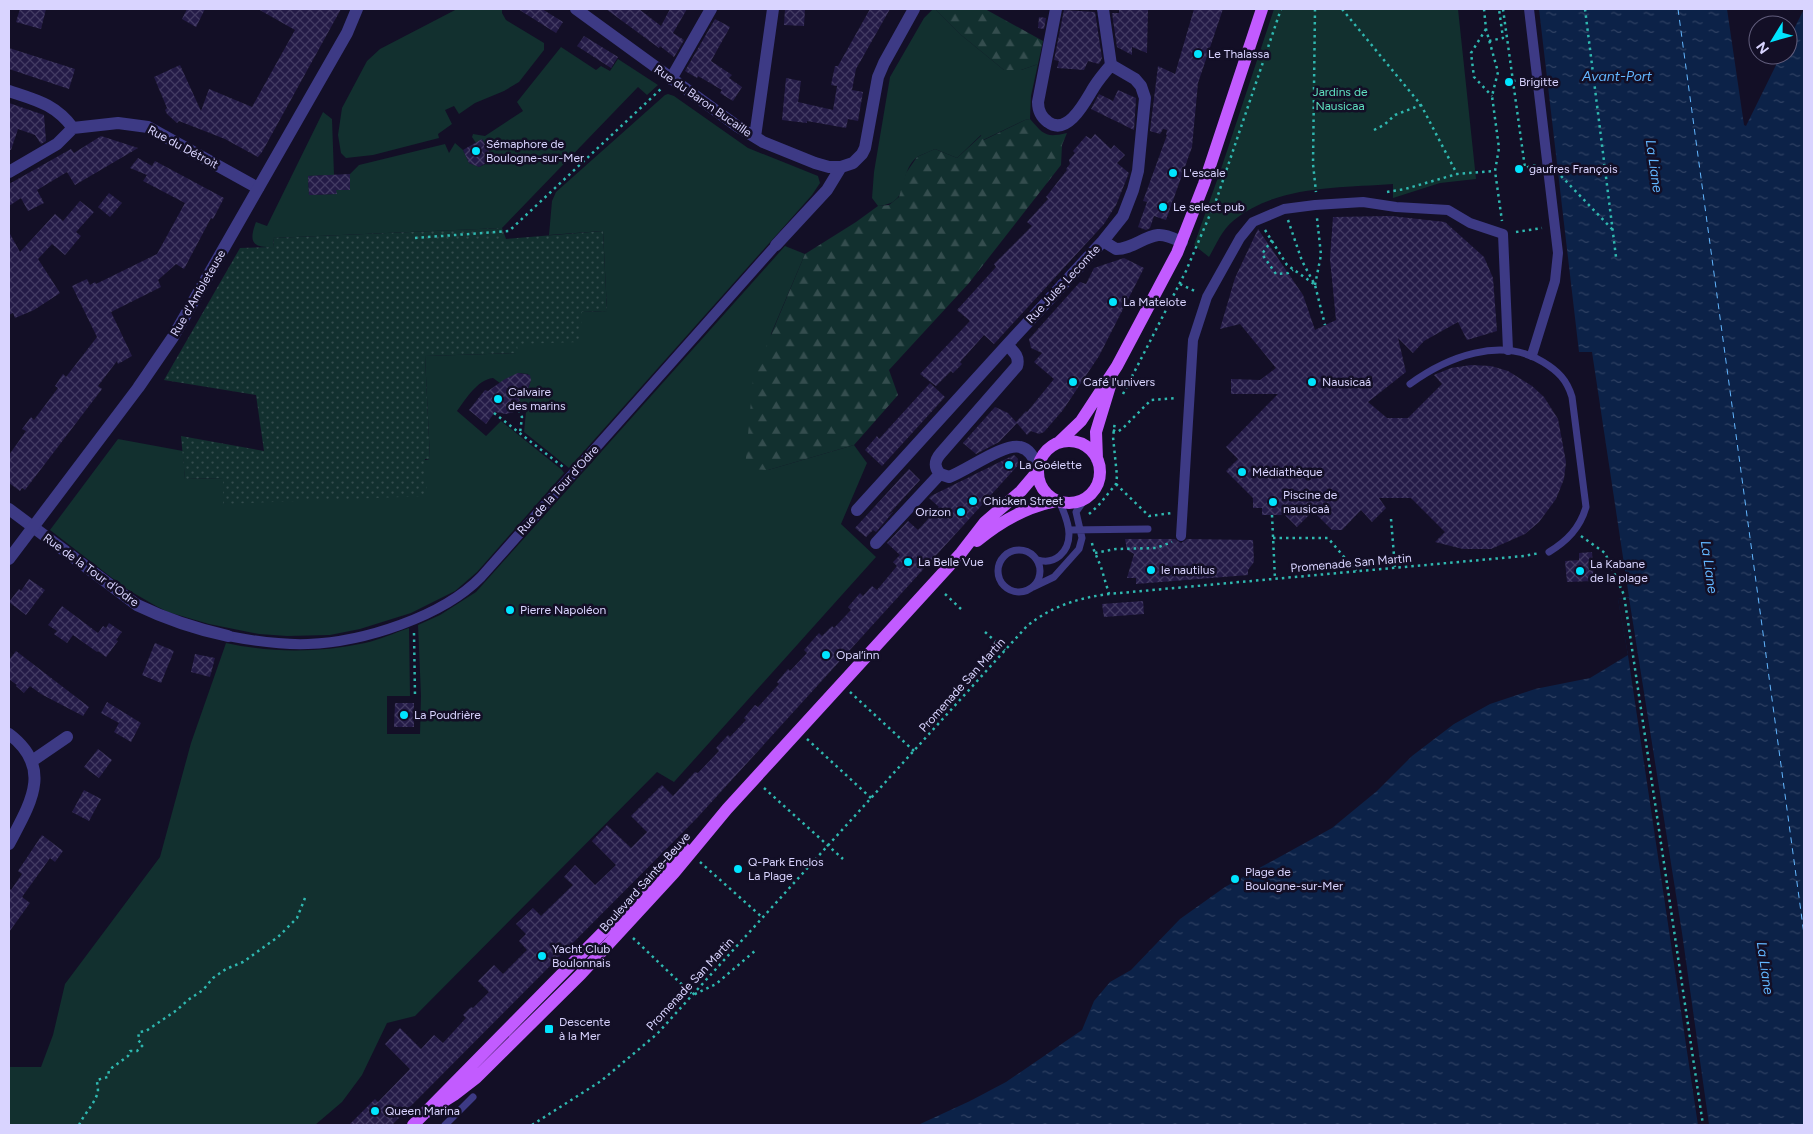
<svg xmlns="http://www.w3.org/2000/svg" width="1813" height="1134" viewBox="0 0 1813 1134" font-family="Figtree,sans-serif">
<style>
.green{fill:#12302f}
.forest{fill:url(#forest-firs)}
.garden{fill:url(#garden-dots)}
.water{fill:url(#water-ripples)}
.pier{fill:#130f26}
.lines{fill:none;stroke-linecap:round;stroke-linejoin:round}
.ferry{stroke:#62b6ff;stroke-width:1;stroke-dasharray:6 5;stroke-linecap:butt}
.building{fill:url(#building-cross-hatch)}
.path{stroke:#2fb8b0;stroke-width:2.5;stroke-dasharray:2.5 4;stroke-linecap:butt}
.service{stroke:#3d3a85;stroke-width:7}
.pedestrian{stroke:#3d3a85;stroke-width:10}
.minor{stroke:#3d3a85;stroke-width:12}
.tertiary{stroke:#3d3a85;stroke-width:12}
.primary{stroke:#c25bff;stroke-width:12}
.poi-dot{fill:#00e5ff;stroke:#130f26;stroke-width:2}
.labels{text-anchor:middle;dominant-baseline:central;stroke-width:5;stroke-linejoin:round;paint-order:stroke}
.poi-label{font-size:12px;fill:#d9d4ff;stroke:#130f26;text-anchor:start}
.park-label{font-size:12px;fill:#5fe0c0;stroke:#130f26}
.street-label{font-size:12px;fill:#d9d4ff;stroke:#130f26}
.water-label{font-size:14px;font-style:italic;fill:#62b6ff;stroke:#130f26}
</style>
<defs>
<pattern id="forest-firs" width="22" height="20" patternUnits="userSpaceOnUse" patternTransform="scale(1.25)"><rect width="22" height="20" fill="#12302f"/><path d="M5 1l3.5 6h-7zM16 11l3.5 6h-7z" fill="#344d4e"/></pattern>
<pattern id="garden-dots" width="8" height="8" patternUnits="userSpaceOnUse" patternTransform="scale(1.25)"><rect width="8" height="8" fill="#12302f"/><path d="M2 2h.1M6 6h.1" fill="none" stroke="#344d4e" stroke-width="1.8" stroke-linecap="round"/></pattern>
<pattern id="water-ripples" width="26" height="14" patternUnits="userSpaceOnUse" patternTransform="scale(1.25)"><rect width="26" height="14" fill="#0c2248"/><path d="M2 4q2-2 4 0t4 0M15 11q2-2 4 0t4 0" fill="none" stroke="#2f4163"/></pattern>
<pattern id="building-cross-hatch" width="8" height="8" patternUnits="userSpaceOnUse" patternTransform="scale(1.25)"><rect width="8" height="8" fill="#241b47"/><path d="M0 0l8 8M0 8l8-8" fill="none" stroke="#433b63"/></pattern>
</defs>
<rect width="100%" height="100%" fill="#130f26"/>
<path class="green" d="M457,9H502V13L506,20L544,43V50L519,82L504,91L475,103L459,114L454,106L445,110L452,124L438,134L439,138L373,155L346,158L341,153L338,135L342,108L367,61L380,49Z
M933,9H935L960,34L1004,70H1021L1038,64L1031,96L1030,119L1025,120L983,140L981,135L957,158L935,149C930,152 922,154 917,157C896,175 913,203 878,206L872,198L874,172L890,77L924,18Z
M1274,9H1458L1476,179L1440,183L1393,198V184C1340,188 1276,185 1233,221C1222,230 1216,245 1209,257L1194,245L1221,169Z
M561,47L596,70L601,66L610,71L618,59L658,85L647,95L638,87L502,228L273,238L274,247C253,248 248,243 256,222L267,226L323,112L332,119L334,175L308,176L309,195L336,194V190H350V174L359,165L445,144L449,153L455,143L463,150L469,163L479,167L488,163L490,153L482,139L476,143L472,137L473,134L485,136L523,111L517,102Z
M668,94L674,96L748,148L818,176L820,183L812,195L569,468L524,432L526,412L518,398L528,389L531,380L528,374L518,373L500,383L493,378C477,380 466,399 457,411L486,436L501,421L562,470L564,473L477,572L455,591L411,613L360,629L330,635L287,636L259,634L209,624L168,612L156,606L125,588L50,530L118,439L183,451L185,479L223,478V504L430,459L425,356L517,353V344L581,312L607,311L603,231L549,235L552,201L556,192L665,95Z
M785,246L805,254L771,334L768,470L854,445L867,463L841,524L876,557L674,782L657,772L415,1016L387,1023L362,1075L342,1102L315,1125H9V1067H41L53,1035L65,984L160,857L191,743L226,643C272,653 318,653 365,643C379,640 394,633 409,628L410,696H387V734H420L421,696L418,625L440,615L476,592Z"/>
<path class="forest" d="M935,9H985L1043,41L1038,64L1021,70H1004L960,34Z
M1030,119C1044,135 1046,138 1067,133L1062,145L1061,165L969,283L889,370L898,395L854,445L768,470L745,469L753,378L805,254L856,222L878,206L889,205L899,197L906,173L917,157L935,149L957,158L982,135L984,140L1025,120Z"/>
<path class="garden" d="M502,228L506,239L603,231L607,311L582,312L580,342L517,344L518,353L425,356L430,459H425L427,496L223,504V478L185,479L181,436L264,451L256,395L164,380L240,248L274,247L273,238Z"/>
<path class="water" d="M1539,9H1727L1744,125L1746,126L1781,55H1788V41L1804,9V1125H918L970,1101L1006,1082L1082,1030L1094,1001L1110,982L1131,970L1180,919L1225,887L1332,828L1377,791L1412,756L1454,724L1490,704L1535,689L1590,678L1628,655L1618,599L1629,597L1592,352H1579Z"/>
<path class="pier" d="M1629,598L1682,933L1709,1125H1698L1628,655L1618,599Z"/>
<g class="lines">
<path class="ferry" d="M1678,9L1804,934"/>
</g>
<path class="building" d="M20,9H46L41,29L16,22Z
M187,9H205L196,27L182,19Z
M258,9H341L262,152L258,157L225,139L179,121L177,123L167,114L165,110L167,108L154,77L180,65L201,111L209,89L252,107L295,30Z
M518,9H542L563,22L556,33Z
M606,9H639L661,26L670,9H687L673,33L684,40L674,57L660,46L659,48Z
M785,9H805L804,26L784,25Z
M870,9H890L856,69L852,90L863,92L858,121L848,119L846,128L807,121V123L782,120L786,78L801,81L798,102L833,110L837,86L831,85L835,66H838Z
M1119,9H1148L1147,53L1132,47V55L1117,47L1112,13H1119Z
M1194,9H1223L1198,83L1192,147L1166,220L1154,216L1150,228L1146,230L1138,227L1147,202L1143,201L1167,135H1166L1167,130L1163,129L1160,134L1150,131L1158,66L1175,74Z
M1064,10L1095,12L1102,58L1099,64L1088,61L1084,70L1057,68L1059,61L1054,60Z
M1039,17L1046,18L1044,29L1038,28Z
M715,19L730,27L711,61L732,75L729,78L742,87L733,101L720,93L722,90L698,76L697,78L685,71Z
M584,36L618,57L611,68L577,46Z
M9,48L75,69L69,89L9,69Z
M1118,90L1136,98L1134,130L1091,109L1099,94L1113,101Z
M9,103L44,115L46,141L41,144L35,135L18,129L11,150H9Z
M1095,134L1111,149L1114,145L1125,155L1117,163L1129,173L1116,205L1104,224L994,344L984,335L960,362L962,364L953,373L951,371L936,386L920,374L970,321L957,310L996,267L994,264L1032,226L1027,222L1048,199L1046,197L1067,170L1066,169L1070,164L1069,160L1075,153L1073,151L1086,136L1091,139Z
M101,136L138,148L75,185L67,172L37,190L44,203L28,211L21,198L9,206V184L71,149L74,153Z
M482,139L490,153L488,162L479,167L469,163L463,150Z
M138,158L152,166L155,161L224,198L213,219L211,218L184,269L176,264L158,280L161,287L111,312L132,356L118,364L117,361L98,386L102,389L25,490L22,488L20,491L9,483V455L26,431L22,429L31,417L34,420L58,388L55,386L63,374L66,377L97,337L72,286L87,279L90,285L95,282L96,284L157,254L185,203L143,181L147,175L130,168Z
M350,174V190H336L337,194L309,195L308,176Z
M109,193L122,203L110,217L98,207Z
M80,201L94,212L76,232L81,236L65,255L52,244L38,259L60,293L34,310L15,318L13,313L9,315V232L20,252L55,214L63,221Z
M1391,216L1445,222L1484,257L1493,278L1497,331L1467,340L1458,322L1424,341L1413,353L1398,338L1406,372L1368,402L1387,418H1408L1442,384L1434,375L1451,368L1471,365L1491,366L1508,371L1532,386L1544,397L1558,419L1566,462L1564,479L1556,499L1539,522L1525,534L1491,549H1463L1435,542L1445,532L1411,498H1379L1386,508L1372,522L1361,510L1342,530H1332L1313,511L1297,527L1285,515H1262V508H1253V498L1226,471L1238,459L1226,447L1278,394H1231V379L1260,380L1276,368L1240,324L1220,329L1235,278L1258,229L1303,295L1315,330L1336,320L1330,259L1333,217Z
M1124,258L1144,268L1099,356L1063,410L1044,432L1039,434L1031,431L1027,435L1017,423L999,442L976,454L963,443L995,407L1008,413L1016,422L1026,411L1027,412L1054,379L1034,362L1042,353L1031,348L1029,339L1080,282L1086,284L1094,268Z
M518,373L530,375L531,380L528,389L519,399L520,401L511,407L514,412L506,414L495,412L486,424L469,410L485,390L488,391L505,379Z
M930,383L945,397L882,466L865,450L877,436L879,439Z
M1014,455L1021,462L697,818L392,1125H349L375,1099L378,1102L410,1069L385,1044L400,1028L421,1049L434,1035L443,1043L466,1018L463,1015L471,1007L473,1008L489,992L478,981L494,965L503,974L527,950L519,941L526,934L516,924L533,908L541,916L573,885L564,877L575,865L595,885L616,865L592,841L607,825L631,848L647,832L631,816L662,785L673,796L695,772L698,773L719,751L716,748L728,735L730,737L746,720L744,718L755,705L758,707L779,684L777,682L788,669L790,671L807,653L804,650L819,633L822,636L832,626L834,628L851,610L848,607L860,593L863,596L872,586L877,590L897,566L893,562L900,555L887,543L908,521L918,530L939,507L929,498L931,496Z
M909,469L920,480L888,515L893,512L876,532L873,530L866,537L855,528Z
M1125,539H1175L1181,543L1187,539L1253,540L1254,562L1248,570V575L1136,584V578H1127L1134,554L1127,550Z
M1592,552L1594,581L1567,582L1565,561L1579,560V553Z
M29,579L45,590L26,615L9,602L19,589L21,591Z
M1143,601L1144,614L1104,617L1102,604Z
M62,606L98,633L103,626L106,628L109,623L122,632L116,640L118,641L106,657L98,651L97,652L73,635L67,643L54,634L57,631L48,625Z
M155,643L174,651L161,683L142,675Z
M16,651L89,707L83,716L41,694L30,686L24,693L16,686L17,685L9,679V660Z
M195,654L215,658L210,677L191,672Z
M107,702L141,723L131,742L114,732L119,723L101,713Z
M395,703H414V727H394Z
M98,749L112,760L99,778L84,767Z
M84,790L101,799L89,821L72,812Z
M42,835L63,851L55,862L50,858L22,897L30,903L9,932V888L11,890L22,874L18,871Z"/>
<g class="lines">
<path class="path" d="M1315,9L1313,164L1316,192
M1342,9L1421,105L1457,174
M1484,9L1486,29L1498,72L1492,96L1499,148L1495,171L1502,221
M1503,9L1525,168L1536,165
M1585,9L1616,257
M1486,29L1471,53L1474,77L1492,96
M1489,41L1503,38L1499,9
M1513,81L1526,79
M1374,130L1384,125L1395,115L1421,105
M1561,176L1612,229
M1387,192L1405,189L1457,174L1495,171
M1288,220L1302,261L1315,285L1325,325
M1265,230L1287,265L1314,284
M1516,232L1542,228
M415,238L509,231L662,88
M1272,240L1262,254L1276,274L1288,273L1293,270
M1180,284L1197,292
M1315,285L1321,255L1317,218
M1123,394L1186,271L1217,198L1281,9
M516,404L522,417L520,433
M494,413L563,467
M1113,430L1117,432L1122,429L1151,400L1177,398
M1116,484L1149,516L1172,513
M1089,514L1098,506L1116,484L1117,476L1113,437L1115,421
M1272,515L1275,579
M1391,519L1395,568
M1581,536L1605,553L1624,595L1703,1125
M1273,538H1328L1356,571
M1092,543L1093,548L1101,567L1109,594
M1095,553L1116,549L1156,548L1172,542
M945,594L961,609
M985,632L1005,650
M414,633L415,696
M850,692L914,751
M807,739L871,798
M764,788L843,859
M700,862L763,918
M633,938L693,995L716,984L756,950
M79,1125C84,1114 94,1105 98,1092C98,1088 97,1084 97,1080L108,1077L109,1070L128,1056L130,1051H137L143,1045L138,1040L139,1032L146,1031L177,1010L188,1000L203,990L213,978L226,969L243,962L278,937L297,918L305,898
M532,1125L601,1081L657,1034L1027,626C1052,606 1078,598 1109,594L1524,556L1540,553"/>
<path class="service" d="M1410,384C1447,357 1501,336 1543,362C1558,371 1567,380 1572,397L1586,507C1580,528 1567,541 1549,552
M1069,530L1148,529
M998 571a21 21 0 1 1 42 0a21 21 0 1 1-42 0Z
M1038,560C1055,565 1069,552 1069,534C1069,524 1064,512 1060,503
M1033,587L1054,577L1079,549L1082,538L1076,512L1085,499
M445,1125L473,1097"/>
<path class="pedestrian" d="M1529,9L1558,253L1555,281L1532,355
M1181,536L1193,340L1207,297L1240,238L1253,222L1284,209L1315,205L1363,202L1396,207L1448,210L1470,223L1503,234L1508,350
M228,636C254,641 281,645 308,644C363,642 442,617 481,577L776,245"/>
<path class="minor" d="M576,9L737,126L763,142L815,163L829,167H841L853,163L862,154L865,148L878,77L884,63L914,9
M1056,9L1038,102C1038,111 1041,117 1048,122C1068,137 1086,100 1094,87C1099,79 1105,72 1111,65
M1103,9L1111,65
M671,79L711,9
M9,91C36,100 55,104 73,128
M73,128L118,123L148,127L258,188
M755,137L773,9
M9,172L57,144L73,128
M1103,241L1116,249C1132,249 1143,237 1158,235C1166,234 1175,239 1182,242
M776,245L827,190L841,167
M1007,345C1013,351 1020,356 1017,366L941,453C935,460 933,466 940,474L949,477C966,471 1004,443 1020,447C1030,449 1034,459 1038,467
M9,509L137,605C166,619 196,629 228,636
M857,510L1007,345L1103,241L1123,216L1133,190L1138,171L1145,98L1141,86L1135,79L1111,65
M876,543L940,474
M9,734C54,768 30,804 9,844
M32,761L67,737"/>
<path class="tertiary" d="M9,559L138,388L173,337L347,33L357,9"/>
<path class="primary" d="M1038 472a31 31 0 1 1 62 0a31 31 0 1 1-62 0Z
M1058,443L1081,421L1117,366L1177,253L1204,184L1262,9
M1097,459L1096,432L1110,386
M977,541C1001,521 1026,507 1056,501
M427,1112L454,1095L476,1078L581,974L674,873L727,809L961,553L985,522L1021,491L1038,471
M413,1125L685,849"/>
</g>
<g class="poi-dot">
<circle cx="1198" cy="54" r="5"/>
<circle cx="1509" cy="82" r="5"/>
<circle cx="476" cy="151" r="5"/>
<circle cx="1519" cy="169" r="5"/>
<circle cx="1173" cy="173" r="5"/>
<circle cx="1163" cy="207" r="5"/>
<circle cx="1113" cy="302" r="5"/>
<circle cx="1073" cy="382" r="5"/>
<circle cx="1312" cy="382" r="5"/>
<circle cx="498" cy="399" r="5"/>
<circle cx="1009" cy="465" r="5"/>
<circle cx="1242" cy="472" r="5"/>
<circle cx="973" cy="501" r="5"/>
<circle cx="1273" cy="502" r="5"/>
<circle cx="961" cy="512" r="5"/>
<circle cx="908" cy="562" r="5"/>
<circle cx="1151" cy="570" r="5"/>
<circle cx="1580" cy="571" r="5"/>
<circle cx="510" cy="610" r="5"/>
<circle cx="826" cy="655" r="5"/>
<circle cx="404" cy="715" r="5"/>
<circle cx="738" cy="869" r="5"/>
<circle cx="1235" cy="879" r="5"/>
<circle cx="542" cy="956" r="5"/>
<rect x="544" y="1024" width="10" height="10" rx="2.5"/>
<circle cx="375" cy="1111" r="5"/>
</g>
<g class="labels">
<g class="poi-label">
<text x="1208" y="54">Le Thalassa</text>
<text x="1519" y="82">Brigitte</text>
<text x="486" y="144">Sémaphore de<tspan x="486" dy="14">Boulogne-sur-Mer</tspan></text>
<text x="1529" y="169">gaufres François</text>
<text x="1183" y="173">L'escale</text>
<text x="1173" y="207">Le select pub</text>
<text x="1123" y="302">La Matelote</text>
<text x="1083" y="382">Café l'univers</text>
<text x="1322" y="382">Nausicaá</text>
<text x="508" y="392">Calvaire<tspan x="508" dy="14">des marins</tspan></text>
<text x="1019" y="465">La Goélette</text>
<text x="1252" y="472">Médiathèque</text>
<text x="1283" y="495">Piscine de<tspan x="1283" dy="14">nausicaà</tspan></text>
<text x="983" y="501">Chicken Street</text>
<text x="951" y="512" text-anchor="end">Orizon</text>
<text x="918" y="562">La Belle Vue</text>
<text x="1590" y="564">La Kabane<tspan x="1590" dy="14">de la plage</tspan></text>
<text x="1161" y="570">le nautilus</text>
<text x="520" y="610">Pierre Napoléon</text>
<text x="836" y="655">Opal’inn</text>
<text x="414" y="715">La Poudrière</text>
<text x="748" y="862">Q-Park Enclos<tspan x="748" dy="14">La Plage</tspan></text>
<text x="1245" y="872">Plage de<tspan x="1245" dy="14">Boulogne-sur-Mer</tspan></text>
<text x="552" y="949">Yacht Club<tspan x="552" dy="14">Boulonnais</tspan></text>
<text x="559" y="1022">Descente<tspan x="559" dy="14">à la Mer</tspan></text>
<text x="385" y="1111">Queen Marina</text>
</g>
<g class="park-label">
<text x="1340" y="92">Jardins de<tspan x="1340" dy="14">Nausicaa</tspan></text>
</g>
<g class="street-label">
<text transform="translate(703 101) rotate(35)">Rue du Baron Bucaille</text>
<text transform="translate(183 147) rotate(28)">Rue du Détroit</text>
<text transform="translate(1063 284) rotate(-47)">Rue Jules Lecomte</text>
<text transform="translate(198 293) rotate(-60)">Rue d'Ambleteuse</text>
<text transform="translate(558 490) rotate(-48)">Rue de la Tour d'Odre</text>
<text transform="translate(1351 563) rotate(-5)">Promenade San Martin</text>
<text transform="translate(91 570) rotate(36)">Rue de la Tour d'Odre</text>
<text transform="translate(962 685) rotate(-48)">Promenade San Martin</text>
<text transform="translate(645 882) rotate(-48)">Boulevard Sainte-Beuve</text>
<text transform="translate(690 984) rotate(-47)">Promenade San Martin</text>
</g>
<g class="water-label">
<text x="1617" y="76">Avant-Port</text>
<text transform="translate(1654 166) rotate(82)">La Liane</text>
<text transform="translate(1709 567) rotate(82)">La Liane</text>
<text transform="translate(1765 968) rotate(82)">La Liane</text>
</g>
</g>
<rect width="1813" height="1134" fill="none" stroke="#d9d4ff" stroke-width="20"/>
<g transform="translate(1773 40) rotate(233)"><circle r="24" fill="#130f26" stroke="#625e7d"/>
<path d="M0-4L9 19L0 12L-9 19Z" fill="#00e5ff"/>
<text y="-8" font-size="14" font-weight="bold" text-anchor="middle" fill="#d9d4ff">N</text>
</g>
</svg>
